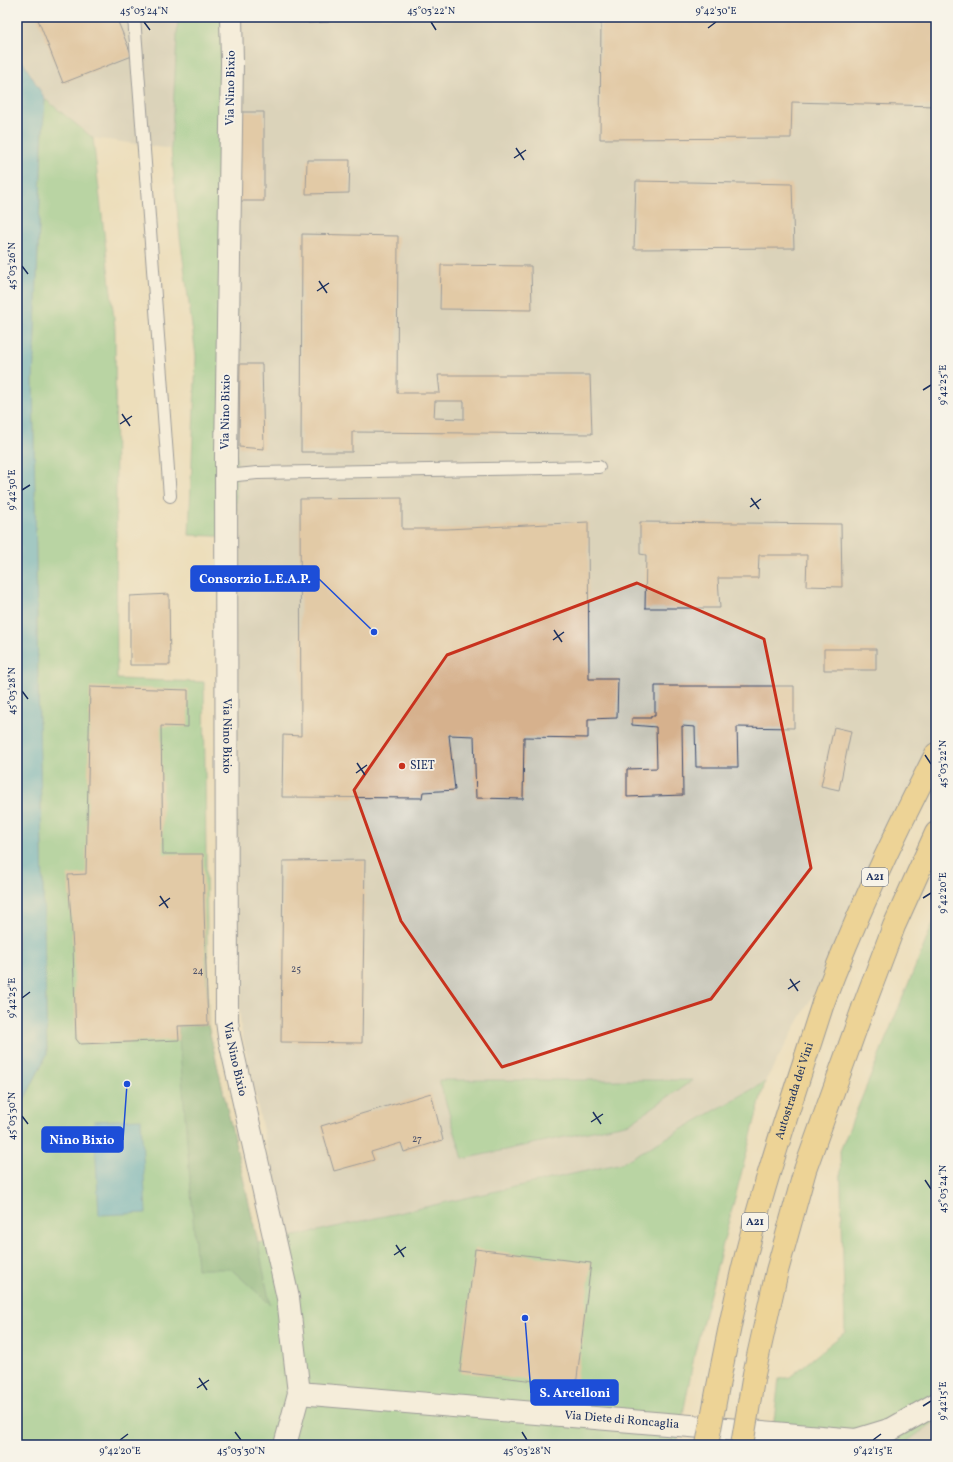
<svg xmlns="http://www.w3.org/2000/svg" width="953" height="1462" viewBox="0 0 953 1462" font-family="Vollkorn,serif">
<style>
.industrial{fill:#c6c5b8}
.green{fill:#7ac785;stroke:#4a7b72}
.forest{fill:#63ac72;stroke:#3f6e68}
.water{fill:#4cadcb;stroke:#346e94}
.building{fill:#d6b18d;fill-rule:evenodd}
.lines{fill:none;stroke-linecap:round;stroke-linejoin:round}
.service-casing{stroke:#3a496c;stroke-width:14}
.minor-casing{stroke:#3a496c;stroke-width:24}
.motorway-casing{stroke:#3a496c;stroke-width:24}
.service{stroke:#fff;stroke-width:12}
.minor{stroke:#fff;stroke-width:22}
.motorway{stroke:#eec569;stroke-width:22}
.motorway-bridge-casing{stroke:#3a496c;stroke-width:24;stroke-linecap:butt}
.motorway-bridge{stroke:#eec569;stroke-width:22}
.marked{fill:none;stroke:#c8321e;stroke-width:3;stroke-linejoin:round}
.ticks{fill:none;stroke:#1b2f5e;stroke-width:1.5}
.poi-dot{fill:#c8321e;stroke:#f7f3e8;stroke-width:1.5}
.labels{text-anchor:middle;dominant-baseline:central;stroke-width:3.5;stroke-linejoin:round;paint-order:stroke}
.number-label{font-size:10px;fill:#4a506a}
.shield{fill:#f7f3e8;stroke:#5d6a87;stroke-width:1}
.shield-label{font-size:11px;font-weight:bold;fill:#1b2f5e}
.street-label{font-size:12px;fill:#1b2f5e;stroke:#f7f3e8}
.poi-label{font-size:12px;fill:#1b2f5e;stroke:#f7f3e8;text-anchor:start}
.leader{fill:none;stroke:#1d4ed8;stroke-width:1.5}
.callout-dot{fill:#1d4ed8;stroke:#f7f3e8;stroke-width:1.5}
.callout{fill:#1d4ed8;stroke:#1d4ed8;stroke-width:1.5}
.callout-label{font-size:13px;text-anchor:middle;font-weight:bold;fill:#fff}
.neatline{fill:none;stroke:#1b2f5e;stroke-width:1.5}
.ticks-label{font-size:10px;text-anchor:middle;fill:#1b2f5e}
</style>
<rect width="100%" height="100%" fill="#f7f3e8"/>
<filter id="ink" filterUnits="userSpaceOnUse"><feTurbulence type="fractalNoise" baseFrequency=".025" numOctaves="2"/><feDisplacementMap in="SourceGraphic" scale="8" xChannelSelector="R" yChannelSelector="G"/><feConvolveMatrix kernelMatrix="1 2 1 2 8 2 1 2 1" color-interpolation-filters="sRGB"/></filter>
<filter id="wash" filterUnits="userSpaceOnUse"><feTurbulence type="fractalNoise" baseFrequency=".012" numOctaves="4" result="noise"/><feDisplacementMap in="SourceGraphic" scale="16" xChannelSelector="R" yChannelSelector="G"/><feGaussianBlur stdDeviation="0.9" result="paint"/><feColorMatrix in="noise" values="0 0 0 0 0 0 0 0 0 0 0 0 0 0 0 0 0 1.4 0 .05"/><feComposite in="paint" operator="in"/></filter>
<g filter="url(#wash)">
<rect width="100%" height="100%" fill="#eddebb"/>
<path class="industrial" d="M17,17H178L171,149L93,138L45,99L17,47Z
M238,17H936V773L765,1082L622,1163L547,1186L286,1238L242,1034L233,959Z
M936,1421V1445H902L933,1424Z"/>
<path class="green" d="M178,17H238L236,537L189,535L196,356L180,237L171,149Z
M45,99L93,138L115,327L117,679L204,682L208,1025L258,1243L286,1238L622,1163L765,1082L695,1352L677,1445H17V1114L47,1054L38,685L33,381L42,145Z
M936,916V1421L902,1445H771L779,1379L790,1377L845,1332L840,1151Z
M439,1080H693L630,1123L463,1159Z"/>
<path class="forest" d="M208,1025L258,1243L270,1304L231,1269H197L178,1026Z"/>
<path class="water" d="M17,51L45,99L42,145L33,381L38,685L47,1054L17,1114Z
M141,1119L146,1213L99,1215L94,1121Z"/>
<g id="blocks">
<path class="building" d="M37,17H116L132,56L63,83Z
M308,17H329V22L308,23Z
M601,17H936V106L792,102L791,138L600,139Z
M240,112H264V201H238Z
M307,160H350L349,193L306,194Z
M636,181L792,184L794,248L634,249Z
M302,234L398,236L397,393H440L438,375H590L592,434L352,432V452H301ZM435,401H464V419L434,418Z
M441,265L531,266L532,310L440,309Z
M240,364H262L264,449L239,447Z
M402,498V529H447L588,522L589,679H618L617,718L588,719V738L524,737L523,799L476,798L474,736L449,735L455,790L423,792L422,798L282,797L283,735L301,736L300,499Z
M640,522L841,524L842,587L806,586L807,555H759L758,578H718L720,608H645L646,555L640,554Z
M169,594L170,665H130V596Z
M824,649H876V670H824Z
M655,686H794V728L737,727L738,767H696L695,727L682,726L683,795L627,797V769L657,768L656,727L632,725V718H651V716H655Z
M90,687L188,690V727L161,726L163,854H203L204,909L208,1025L178,1026L179,1040L80,1044L76,1039L73,948L68,875L86,874Z
M834,727L851,731L839,790L821,786Z
M365,860L362,1043L281,1042L283,861Z
M431,1093L443,1140L404,1152L401,1143L371,1152L374,1160L334,1171L321,1126Z
M475,1249L591,1263L576,1386L460,1372Z"/>
</g>
</g>
<g filter="url(#ink)">
<use href="#blocks" fill-opacity="0" stroke="#3a496c" stroke-width="1"/>
<g class="lines">
<defs>
<path id="service" d="M134,17L170,496
M227,476L257,473L599,467"/>
<g id="minor">
<path id="s1" d="M231,17L232,62L226,456L227,1021L229,1036L288,1298L299,1393L285,1445"/>
<path id="s2" d="M299,1393L856,1440L892,1429L936,1404"/>
</g>
<path id="motorway" d="M823,1003C855,918 894,835 936,754
M863,1008L894,926L936,833"/>
</defs>
<use href="#service" class="service-casing"/>
<use href="#minor" class="minor-casing"/>
<use href="#motorway" class="motorway-casing"/>
<use href="#service" class="service"/>
<use href="#minor" class="minor"/>
<use href="#motorway" class="motorway"/>
<defs>
<g id="motorway-bridge">
<path id="s3" d="M707,1445C718,1385 729,1326 743,1267C765,1178 795,1091 823,1003"/>
<path d="M742,1445L754,1374L777,1271L805,1170L863,1008"/>
</g>
</defs>
<use href="#motorway-bridge" class="motorway-bridge-casing"/>
<use href="#motorway-bridge" class="motorway-bridge"/>
</g>
</g>
<path d="M0 0H953V1462H0ZM637,583L764,639L811,868L711,999L502,1067L401,921L354,790L447,655Z" fill="#eddebb" fill-opacity=".55" fill-rule="evenodd"/>
<path class="marked" d="M637,583L764,639L811,868L711,999L502,1067L401,921L354,790L447,655Z"/>
<path class="ticks" d="M144,22L150,30M431,22L436,30M708,28L716,22M516,148L524,160M514,158L526,150M22,266L28,274M319,281L327,293M317,291L329,283M923,390L931,385M122,414L130,426M120,424L132,416M22,490L30,485M751,498L759,509M750,507L761,499M554,630L562,642M553,640L564,632M22,691L28,699M925,755L931,764M357,763L365,775M356,773L367,765M160,896L168,908M923,898L931,893M159,906L170,898M790,979L798,991M788,989L800,981M22,998L30,992M593,1112L601,1124M22,1116L28,1124M591,1122L603,1114M925,1180L931,1189M396,1245L404,1257M394,1255L406,1247M199,1378L207,1390M197,1388L209,1380M923,1406L931,1401M235,1432L241,1440M522,1432L527,1440M120,1440L128,1434M873,1440L881,1434"/>
<circle class="poi-dot" cx="402" cy="766" r="4"/>
<g class="labels">
<g class="number-label">
<text x="296" y="969">25</text>
<text x="198" y="971">24</text>
<text x="417" y="1139">27</text>
</g>
<g class="shield">
<rect x="862" y="868" width="26" height="18" rx="3"/>
<rect x="742" y="1213" width="26" height="18" rx="3"/>
</g>
<g class="shield-label">
<text x="875" y="877">A21</text>
<text x="755" y="1222">A21</text>
</g>
<g class="street-label">
<text transform="translate(231 88) rotate(-89)">Via Nino Bixio</text>
<text transform="translate(226 412) rotate(-89)">Via Nino Bixio</text>
<text stroke="none"><textPath href="#s1" startOffset="719">Via Nino Bixio</textPath></text>
<text stroke="none"><textPath href="#s1" startOffset="1043">Via Nino Bixio</textPath></text>
<text stroke="none"><textPath href="#s3" startOffset="365">Autostrada dei Vini</textPath></text>
<text stroke="none"><textPath href="#s2" startOffset="324">Via Diete di Roncaglia</textPath></text>
</g>
<g class="poi-label">
<text x="410" y="766">SIET</text>
</g>
</g>
<path class="leader" d="M374 632L319 579M127 1084L123 1140M525 1318L531 1393"/>
<g class="callout-dot">
<circle cx="374" cy="632" r="4"/>
<circle cx="127" cy="1084" r="4"/>
<circle cx="525" cy="1318" r="4"/>
</g>
<g class="callout">
<rect x="191" y="566" width="128" height="25" rx="4"/>
<rect x="42" y="1127" width="81" height="25" rx="4"/>
<rect x="531" y="1380" width="87" height="25" rx="4"/>
</g>
<g class="callout-label">
<text x="255" y="583">Consorzio L.E.A.P.</text>
<text x="82" y="1144">Nino Bixio</text>
<text x="575" y="1397">S. Arcelloni</text>
</g>
<rect width="953" height="1462" fill="none" stroke="#f7f3e8" stroke-width="44"/>
<rect x="22" y="22" width="909" height="1418" class="neatline"/>
<g class="ticks-label">
<text x="144" y="14">45°03'24"N</text>
<text x="431" y="14">45°03'22"N</text>
<text x="716" y="14">9°42'30"E</text>
<text transform="translate(11 266) rotate(-90)" y="4">45°03'26"N</text>
<text transform="translate(942 385) rotate(-90)" y="4">9°42'25"E</text>
<text transform="translate(11 490) rotate(-90)" y="4">9°42'30"E</text>
<text transform="translate(11 691) rotate(-90)" y="4">45°03'28"N</text>
<text transform="translate(942 764) rotate(-90)" y="4">45°03'22"N</text>
<text transform="translate(942 893) rotate(-90)" y="4">9°42'20"E</text>
<text transform="translate(11 998) rotate(-90)" y="4">9°42'25"E</text>
<text transform="translate(11 1116) rotate(-90)" y="4">45°03'30"N</text>
<text transform="translate(942 1189) rotate(-90)" y="4">45°03'24"N</text>
<text transform="translate(942 1401) rotate(-90)" y="4">9°42'15"E</text>
<text x="120" y="1454">9°42'20"E</text>
<text x="241" y="1454">45°03'30"N</text>
<text x="527" y="1454">45°03'28"N</text>
<text x="873" y="1454">9°42'15"E</text>
</g>
</svg>
